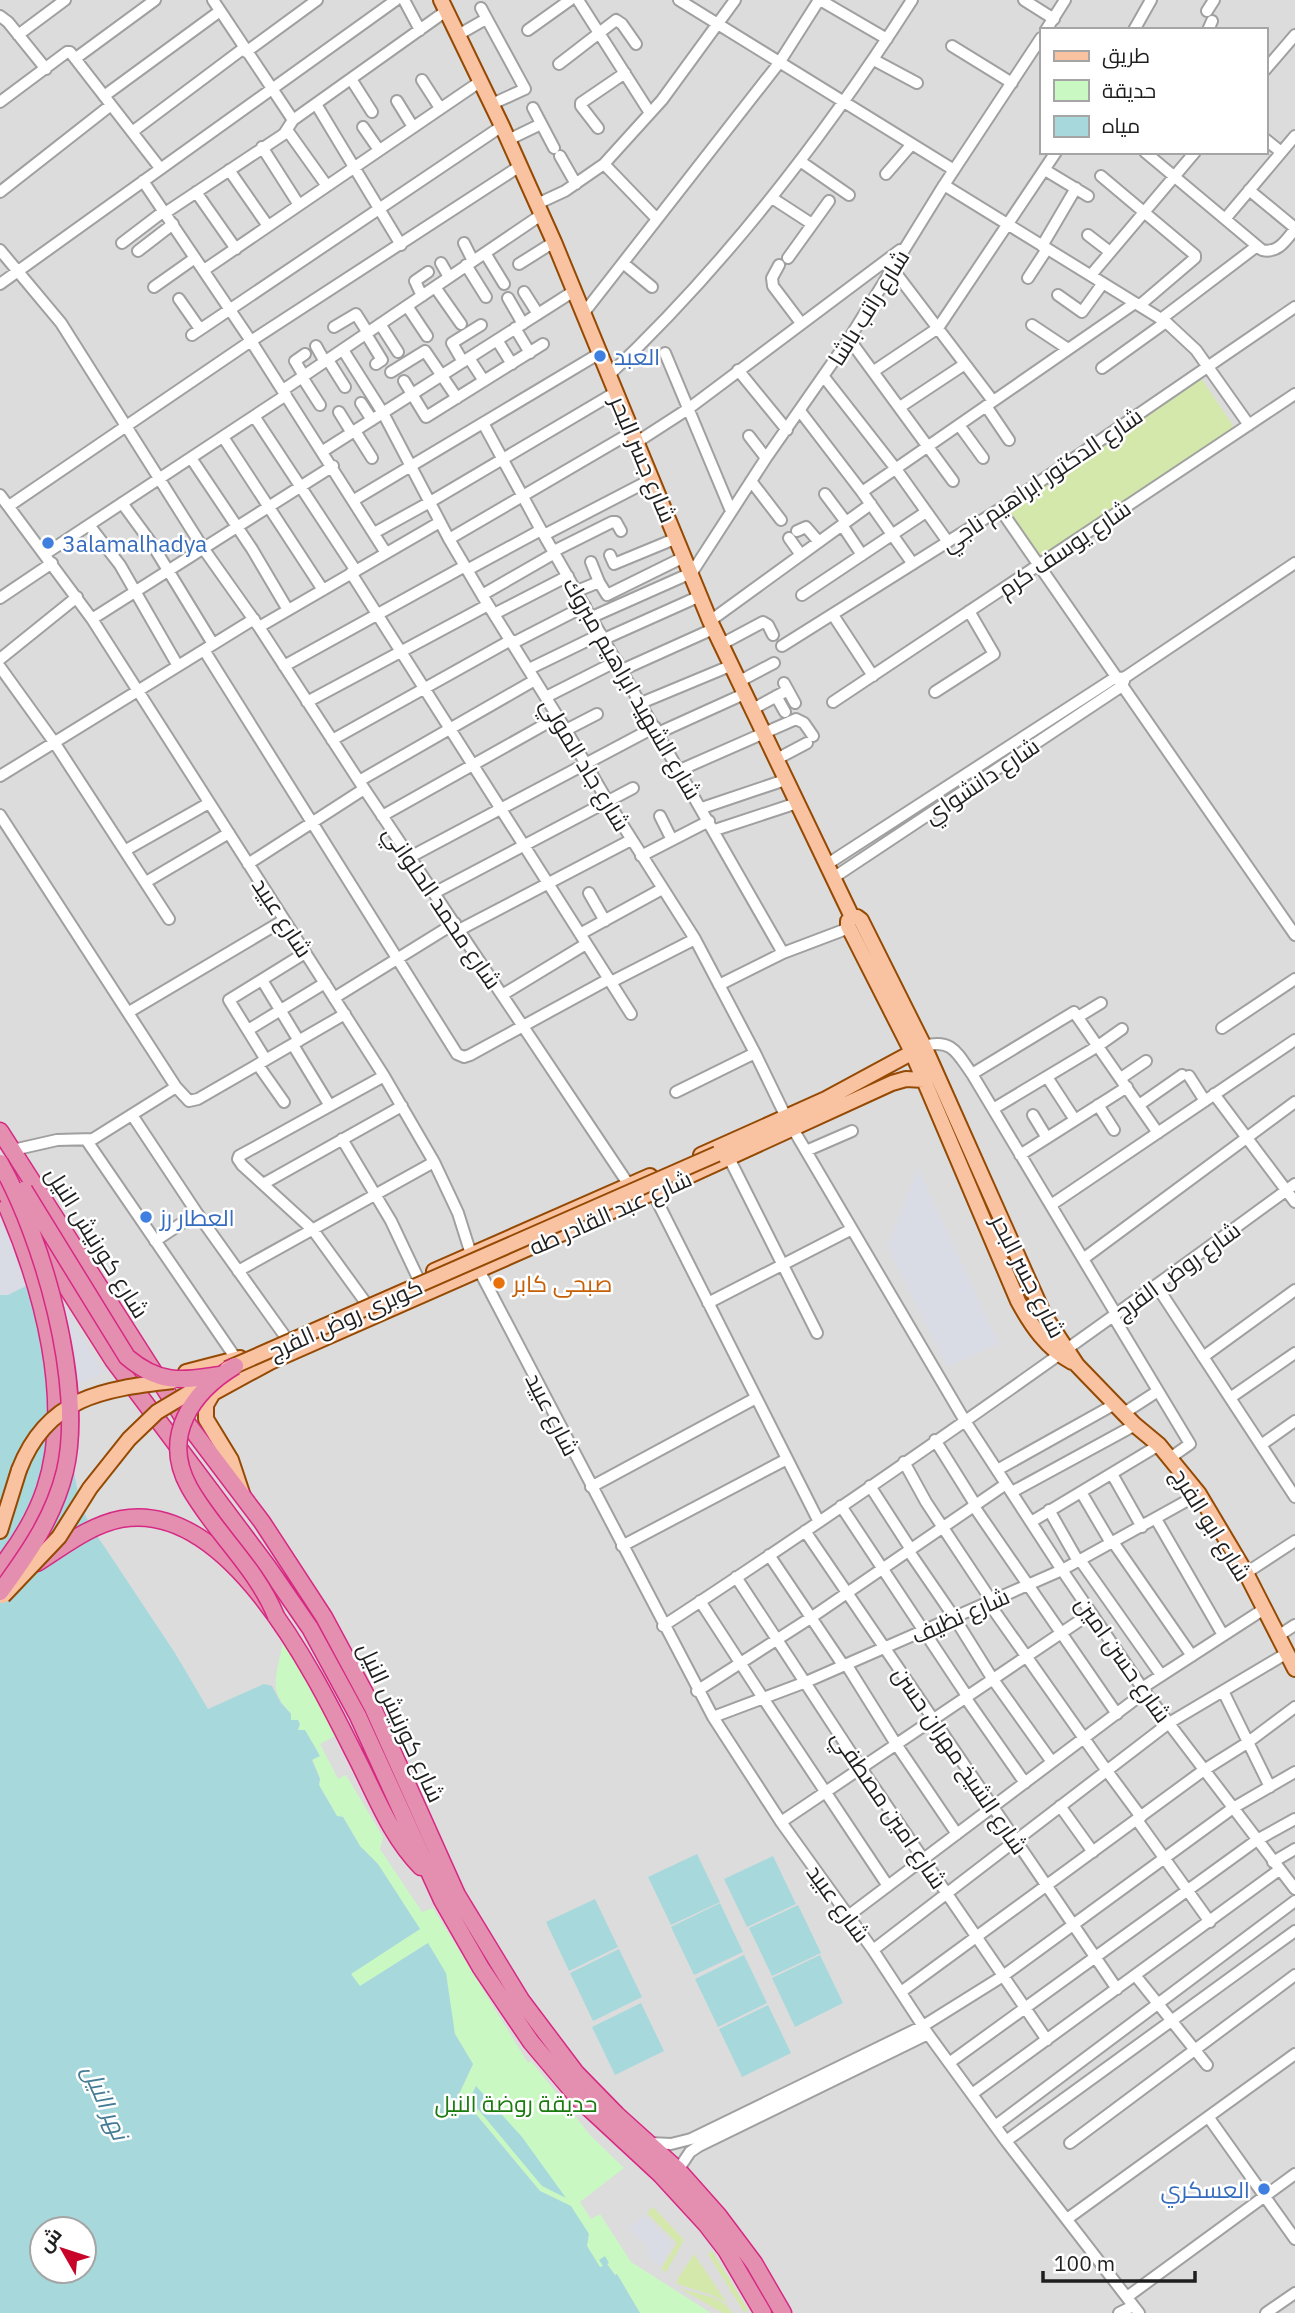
<svg xmlns="http://www.w3.org/2000/svg" width="1295" height="2313" viewBox="0 0 1295 2313" font-family="'IBM Plex Sans',Cairo,sans-serif">
<style>
.residential{fill:#dddcdc;fill-rule:evenodd}
.grass{fill:#d5e8ac}
.park{fill:#c9f8c3}
.plaza{fill:#d9dbe5}
.water{fill:#a7d9dc;fill-rule:evenodd}
.lines{fill:none;stroke-linecap:round;stroke-linejoin:round}
.minor-casing{stroke:#a0a0a0;stroke-width:14}
.major-casing{stroke:#954a04;stroke-width:18}
.highway-casing{stroke:#d62984;stroke-width:19}
.minor{stroke:#fff;stroke-width:10}
.major{stroke:#f9c2a0;stroke-width:14}
.highway{stroke:#e48faf;stroke-width:16}
.major-bridge-casing{stroke:#954a04;stroke-width:18;stroke-linecap:butt}
.highway-bridge-casing{stroke:#d62984;stroke-width:19;stroke-linecap:butt}
.major-bridge{stroke:#f9c2a0;stroke-width:14}
.highway-bridge{stroke:#e48faf;stroke-width:16}
.shop-dot{fill:#3f7fe0;stroke:#fff;stroke-width:2.5}
.food-dot{fill:#e8710a;stroke:#fff;stroke-width:2.5}
.labels{text-anchor:middle;dominant-baseline:central;stroke-width:5;stroke-linejoin:round;paint-order:stroke}
.street-label{font-size:23px;fill:#1f1f1f;stroke:#fff}
.shop-label{font-size:23px;fill:#366cbe;stroke:#fff;text-anchor:start}
.food-label{font-size:23px;fill:#c56008;stroke:#fff;text-anchor:start}
.park-label{font-size:23px;fill:#1a7b0e;stroke:#fff}
.water-label{font-size:24px;font-style:italic;fill:#447b95;stroke:#fff}
</style>
<rect width="100%" height="100%" fill="#efeae5"/>
<path class="residential" d="M0,0H1295V2313H228L0,1940ZM1041,30H1265V152H1041Z"/>
<path class="grass" d="M1201,378L1234,427L1041,558L1008,511Z
M653,2207L684,2240L666,2272L661,2269L677,2243L647,2213Z
M712,2251L748,2310L744,2312L708,2254Z
M694,2254L727,2303L712,2295L677,2284V2280Z
M679,2288C697,2295 723,2295 732,2313H723Z"/>
<path class="park" d="M283,1642L307,1678L335,1736L320,1744L338,1779L346,1775L383,1837L380,1849L422,1912L433,1908L528,2063L531,2061L590,2135L624,2168L580,2202L591,2219L600,2214L631,2262L711,2313H640L617,2274L615,2275L607,2264L600,2268L587,2246L571,2206L540,2191L459,2094L473,2064L455,2034L428,1943L359,1987L351,1973L420,1929L378,1864L360,1846L343,1817L337,1816L319,1785L320,1778L312,1759L317,1750L305,1731L298,1730V1725L291,1720V1713C266,1690 278,1672 283,1642Z"/>
<path class="plaza" d="M918,1168L999,1344L947,1367L887,1247Z
M0,1201L51,1283L104,1373L77,1384V1376L26,1286L8,1295H0Z
M645,2216L672,2243L660,2266L649,2258L647,2244L635,2236L629,2227Z"/>
<path class="water" d="M26,1286L77,1376V1408L73,1467L80,1503L90,1525L175,1653L208,1709L264,1684L272,1686L281,1703L291,1714V1720H298L300,1724L298,1730H305L320,1756L312,1760L320,1779L319,1785L337,1816L343,1817L360,1846L378,1864L420,1929L351,1974L360,1986L428,1943L446,1973L455,2034L473,2064L459,2094L540,2191L571,2206L589,2234L587,2246L600,2267L603,2266L599,2260L605,2256L609,2263L607,2264L615,2275L617,2274L640,2313H0V1295H8ZM42,2229H84V2271H42Z
M697,1854L720,1902L671,1925L648,1877Z
M773,1856L796,1904L747,1927L724,1879Z
M595,1899L618,1947L569,1971L546,1922Z
M720,1903L743,1952L694,1975L671,1927Z
M798,1905L821,1953L772,1976L749,1928Z
M619,1949L642,1997L593,2021L570,1973Z
M744,1955L767,2003L718,2027L695,1979Z
M820,1955L843,2003L795,2027L772,1978Z
M641,2003L664,2051L615,2075L592,2027Z
M768,2005L791,2053L742,2077L719,2029Z
M476,2086L522,2137L566,2198L542,2186L472,2102L471,2096Z"/>
<g class="lines">
<defs>
<path id="minor" d="M213,0L293,120
M404,0L420,30
M578,0L650,113
M679,0L954,170
M820,0L887,39
M1024,0L1054,19
M481,8L525,89L492,104
M1207,11L1214,0
M0,16L8,22L46,69
M528,30L570,0
M1046,30L1065,0
M1134,30L1151,0
M1208,30L1212,21
M18,35L65,0
M458,35L486,19
M952,46L1012,83
M246,52L317,0
M76,58L155,0
M874,60L917,83
M559,64L616,20L622,24L636,44
M1265,70L1295,35
M351,79L372,112
M422,80L440,108
M104,96L220,11
M397,101L413,127
M0,102L67,52H70L160,168
M316,104L401,245
M533,108L554,148
M363,127L379,150
M598,128L581,106V103L625,73
M287,130L327,186
M132,132L244,48
M1265,139L1281,152
M508,140L541,124
M262,147L299,205
M1145,152L1262,250C1278,254 1286,240 1295,229
M560,156L576,184
M800,161L849,195
M604,164L657,219
M229,170L268,226
M1045,170L1088,196
M886,174L912,144
M1101,176L1195,255V258L1140,305
M143,181L251,341L386,553
M944,185L1166,322L1196,350L1249,425
M1249,190L1295,228
M0,192L111,105
M196,192L236,249
M772,198L812,224
M537,204L565,191L604,164L662,100L735,0
M165,213L284,134L293,120L446,11
M1225,219L1295,136
M1088,235L1110,252
M122,243L164,211
M464,243L473,261
M1042,246L1076,188
M0,250L61,323L203,548L259,627L359,781L629,1185
M138,251L173,224
M485,253L504,284
M788,258L829,201
M441,263L449,277
M623,263L652,287
M519,264L554,242
M466,265L486,297
M779,265L772,278L773,286L801,323
M892,268L993,401
M204,270L481,81
M1091,275L1195,152
M1028,278L1047,249
M0,284L396,0
M154,287L195,258
M435,287L461,324
M524,292L538,314
M1058,295L1082,312L1103,283
M422,296L415,281L428,272
M508,298L523,324
M179,299L200,329
M407,306L427,336
M583,314L779,63L819,0
M1161,319L1257,246
M380,324L398,352
M1032,325L1068,349
M334,327L356,314L368,333
M515,328L530,353
M366,334L382,360L376,364
M192,335L502,126
M849,339L953,481
M497,340L512,364
M316,346L325,362
M343,350L383,413L449,539L482,595L566,730L608,802L695,939L755,1053L786,1117L965,1421L1062,1570L1145,1692L1295,1889
M665,353L731,511
M469,358L484,381
M328,360L345,387
M463,362L452,343L481,325
M1102,368L1166,322
M738,370L787,430
M874,371L938,328L1056,152
M391,372L425,351L457,398
M609,375C727,264 825,136 912,0
M304,376L295,361L305,354
M302,377L320,405
M824,377L896,469L948,542
M404,381L426,417L543,344
M283,390L541,215
M361,403L372,420
M986,406L1009,440
M900,407L965,364
M800,411L862,492L913,564
M339,412L352,433
M254,416L356,571
M483,423L541,530L783,953
M959,425L983,458
M355,431L372,458
M749,436L766,458
M223,437L323,590
M637,442L688,409L900,250
M323,451L574,291
M191,458L252,549L288,610
M751,481L781,520
M862,492L1135,303
M825,494L846,522
M0,495L92,619L384,1076L434,1162L458,1213L471,1254L479,1270L713,1717L781,1822L873,1950L928,2034L1006,2141L1139,2313
M354,500L600,353
M122,503L152,544L213,644
M9,506L251,341L520,166
M1000,509L1295,935
M89,525L120,565L178,666
M842,525L862,555
M797,531L806,527L819,542
M374,533L430,502L616,392
M544,535L652,479
M789,538L801,555
M449,539L632,432
M554,551L612,522H616L621,531
M45,554L286,395
M610,555L614,564L677,538
M591,562L599,582
M467,570L541,530
M351,573L631,1014
M691,574L766,458L849,339L944,185L1041,38
M577,591L599,582L607,595L684,557
M482,595L555,553
M802,595L926,512
M0,598L52,563
M494,614L568,576
M833,615L873,676
M592,617L691,573
M92,619L333,466
M710,621L871,504
M259,627L440,522
M604,639L700,596
M513,643L585,606
M720,645L763,622L768,625L773,635
M782,646L1000,509L1295,307
M204,650L457,1054L464,1057L470,1055L609,979
M0,659L77,597
M284,666L465,566
M0,667L54,742L169,919
M529,669L601,634
M622,670L713,629
M738,682L774,663
M784,683L795,703
M935,692L994,654L969,611
M776,696L785,712
M546,697L617,661
M307,702L488,605
M833,702L1295,394
M641,703L730,666
M751,710L788,690
M566,730L597,714
M658,733L744,694
M332,740L511,640
M775,760L807,743
M680,770L796,719L804,723L813,736
M0,776L254,619
M359,781L535,680
M702,808L785,780
M0,815L176,1087L189,1101L198,1099L345,1014
M382,816L558,717
M660,816L672,840
M715,830L797,803
M126,850L209,803
M641,856L709,821
M410,857L655,727
M248,864L364,789
M826,865L1116,677L1124,678L1295,563
M833,878L1122,686L1124,681
M146,882L229,833
M434,893L633,788
M589,893L605,921
M459,930L631,840
M580,934L662,889
M262,980L299,1041
M611,982L695,939
M719,985L783,953L849,928
M502,995L586,944
M334,998L455,923
M129,1012L284,920
M1078,1017L1101,1003
M1222,1028L1295,979
M248,1030L325,983
M293,1045L330,1106
M924,1046C952,1038 957,1053 972,1074L1116,1314
M266,1060L229,1000L305,953
M258,1065L284,1102
M972,1074L1074,1012L1158,1133
M1189,1076L1205,1101
M1047,1077L1075,1120
M1121,1078L1146,1061
M676,1092L755,1053
M1214,1094L1295,1202
M1098,1105L1114,1130
M1139,1105L1182,1075
M993,1109L1098,1046L1122,1029
M132,1115L197,1213L287,1339
M1033,1115L1047,1138
M342,1139L391,1221L418,1278
M87,1141L237,1360
M13,1150L57,1140L93,1139L176,1087
M806,1151L852,1131
M1020,1155L1127,1087
M729,1158L817,1333
M263,1184L402,1106
M653,1193L819,1522
M1051,1205L1295,1040
M155,1241L197,1213
M1083,1259L1295,1102
M238,1271L434,1162
M1156,1285L1295,1497
M366,1303L313,1230L242,1165L238,1159L239,1156L384,1076
M708,1303L852,1229
M1113,1316L1190,1444L1170,1458
M1203,1357L1295,1290
M1230,1398L1295,1353
M1124,1413L1158,1391
M935,1440L975,1504
M1261,1445L1295,1421
M904,1462L926,1502L991,1600
M997,1470L1115,1404
M1112,1474L1142,1527
M870,1486L910,1548
M591,1487L756,1398
M1012,1492L1135,1425
M1081,1492L1111,1543
M973,1505L1117,1714
M841,1506L967,1696
M1049,1510L1078,1561
M1156,1519L1223,1635
M1031,1522L1159,1445
M805,1531L1117,1989
M1113,1542L1192,1656
M622,1546L787,1459
M908,1550L954,1617L992,1678L1052,1762
M769,1555L843,1665
M1080,1560L1161,1675
M1246,1573L1295,1541
M736,1577L861,1768L1047,2040
M700,1601L763,1698L888,1886
M988,1602L1107,1771L1141,1817
M663,1626C879,1485 1088,1336 1295,1184
M1278,1636L1295,1625
M846,1664L896,1744L957,1834
M1142,1688L1264,1609
M697,1691L812,1617L1006,1484
M1223,1691L1270,1787
M965,1697L1025,1783
M713,1717L806,1682L1062,1570L1199,1494
M1060,1806L1093,1852
M1137,1820L1210,1922
M781,1822L1091,1613
M1273,1862L1295,1849
M848,1916L1145,1692
M873,1950L1169,1723L1287,1653
M1135,1975L1207,2065
M901,1992L1204,1770L1247,1743L1295,1707
M949,2063L1257,1840L1295,1819
M972,2094L1279,1870
M1209,2118L1295,2239
M995,2126L1295,1901
M1006,2141L1295,1931
M650,2143L671,2144L691,2139L923,2026L1003,1976L1233,1808L1295,1772
M1070,2143L1295,1975
M678,2170L690,2152L699,2146L928,2034
M1067,2219L1295,2054
M1127,2297L1295,2174
M1119,2313L1133,2306
M1266,2313L1295,2293"/>
<path id="major" d="M441,0L502,126L554,242L710,621L852,917H857L861,920L924,1046L1044,1315L1077,1365L1135,1425L1159,1445L1199,1494L1246,1573L1295,1669
M852,917L848,921V926L912,1052L1018,1301C1031,1325 1047,1349 1072,1362
M701,1155L826,1099L924,1046
M434,1271L650,1176
M186,1372L240,1358
M243,1496L231,1460L206,1419V1405L213,1393L270,1362L588,1222L892,1083L906,1079L924,1080
M0,1531L19,1470"/>
<path id="highway" d="M0,1131L184,1419L262,1522L324,1617L373,1708L457,1895L521,2000L576,2073L617,2115L678,2170L718,2215L754,2263L783,2313
M0,1185L20,1215
M38,1242L113,1360L268,1567L310,1628L358,1716L442,1900L481,1968L531,2042L579,2099L661,2175L706,2224L726,2250L763,2313
M37,1563C64,1546 90,1525 121,1519C229,1499 315,1675 354,1753C374,1791 390,1836 421,1867
M0,1568C19,1544 35,1519 45,1489C74,1402 42,1288 7,1207"/>
</defs>
<use href="#minor" class="minor-casing"/>
<use href="#major" class="major-casing"/>
<use href="#highway" class="highway-casing"/>
<use href="#minor" class="minor"/>
<use href="#major" class="major"/>
<use href="#highway" class="highway"/>
<defs>
<path id="major-bridge" d="M227,1369L717,1154
M19,1470C47,1397 103,1389 173,1381
M3,1596L59,1537L90,1488L129,1439L157,1412L209,1381"/>
<path id="highway-bridge" d="M0,1163C43,1238 85,1386 65,1471C54,1517 28,1554 0,1592
M24,1190L127,1357C159,1384 180,1381 220,1375
M235,1366C192,1392 161,1436 189,1487C214,1532 256,1567 276,1616"/>
</defs>
<use href="#major-bridge" class="major-bridge-casing"/>
<use href="#highway-bridge" class="highway-bridge-casing"/>
<use href="#major-bridge" class="major-bridge"/>
<use href="#highway-bridge" class="highway-bridge"/>
</g>
<g class="shop-dot">
<circle cx="600" cy="356" r="7"/>
<circle cx="48" cy="543" r="7"/>
<circle cx="146" cy="1217" r="7"/>
<circle cx="1264" cy="2189" r="7"/>
</g>
<circle class="food-dot" cx="499" cy="1283" r="7"/>
<g class="labels">
<g class="street-label">
<text transform="translate(868 307) rotate(-58)">شارع راتب باشا</text>
<text transform="translate(644 459) rotate(67)">شارع جسر البحر</text>
<text transform="translate(1041 479) rotate(-34)">شارع الدكتور ابراهيم ناجي</text>
<text transform="translate(1064 548) rotate(-34)">شارع يوسف كرم</text>
<text transform="translate(633 688) rotate(60)">شارع الشهيد ابراهيم مبروك</text>
<text transform="translate(586 764) rotate(59)">شارع جاد المولي</text>
<text transform="translate(981 780) rotate(-34)">شارع دانشواي</text>
<text transform="translate(443 907) rotate(56)">شارع محمد الحلواني</text>
<text transform="translate(283 917) rotate(57)">شارع عبيد</text>
<text transform="translate(610 1212) rotate(-24)">شارع عبد القادر طه</text>
<text transform="translate(98 1242) rotate(58)">شارع كورنيش النيل</text>
<text transform="translate(1177 1270) rotate(-36)">شارع روض الفرج</text>
<text transform="translate(1029 1276) rotate(63)">شارع جسر البحر</text>
<text transform="translate(345 1318) rotate(-24)">كوبرى روض الفرج</text>
<text transform="translate(553 1414) rotate(63)">شارع عبيد</text>
<text transform="translate(1212 1524) rotate(58)">شارع ابو الفرج</text>
<text transform="translate(960 1615) rotate(-24)">شارع نظيف</text>
<text transform="translate(1124 1659) rotate(55)">شارع حسن امين</text>
<text transform="translate(402 1722) rotate(65)">شارع كورنيش النيل</text>
<text transform="translate(961 1760) rotate(56)">شارع الشيخ مهران حسن</text>
<text transform="translate(890 1809) rotate(56)">شارع امين مصطفي</text>
<text transform="translate(839 1903) rotate(54)">شارع عبيد</text>
</g>
<g class="shop-label">
<text x="614" y="356">العبد</text>
<text x="62" y="543">3alamalhadya</text>
<text x="160" y="1217">العطار رز</text>
<text x="1250" y="2189" text-anchor="end">العسكري</text>
</g>
<g class="food-label">
<text x="513" y="1283">صبحى كابر</text>
</g>
<g class="park-label">
<text x="516" y="2103">حديقة روضة النيل</text>
</g>
<g class="water-label">
<text transform="translate(106 2102) rotate(66)">نهر النيل</text>
</g>
</g>
<rect x="1040" y="28" width="228" height="126" fill="#ffffff" stroke="#a5a5a5" stroke-width="2"/>
<rect x="1054" y="51" width="35" height="10" fill="#f9c2a0" stroke="#a5a5a5" stroke-width="2"/>
<text x="1102" y="63" font-size="21" fill="#1f1f1f">طريق</text>
<rect x="1054" y="80" width="35" height="21" fill="#c9f8c3" stroke="#a5a5a5" stroke-width="2"/>
<text x="1102" y="98" font-size="21" fill="#1f1f1f">حديقة</text>
<rect x="1054" y="116" width="35" height="21" fill="#a7d9dc" stroke="#a5a5a5" stroke-width="2"/>
<text x="1102" y="133" font-size="21" fill="#1f1f1f">مياه</text>
<g transform="translate(63 2250) rotate(309)"><circle r="33" fill="#ffffff" stroke="#a5a5a5" stroke-width="2"/>
<path d="M0-5L12 26L0 18L-12 26Z" fill="#c80529"/>
<text y="-10" font-size="19" font-weight="bold" text-anchor="middle" fill="#1f1f1f">ش</text>
</g>
<path d="M1043 2271v10h152v-10" fill="none" stroke="#1f1f1f" stroke-width="3.5"/>
<text x="1054" y="2271" font-size="21" fill="#1f1f1f" stroke="#ffffff" stroke-width="5" paint-order="stroke">100 m</text>
</svg>
